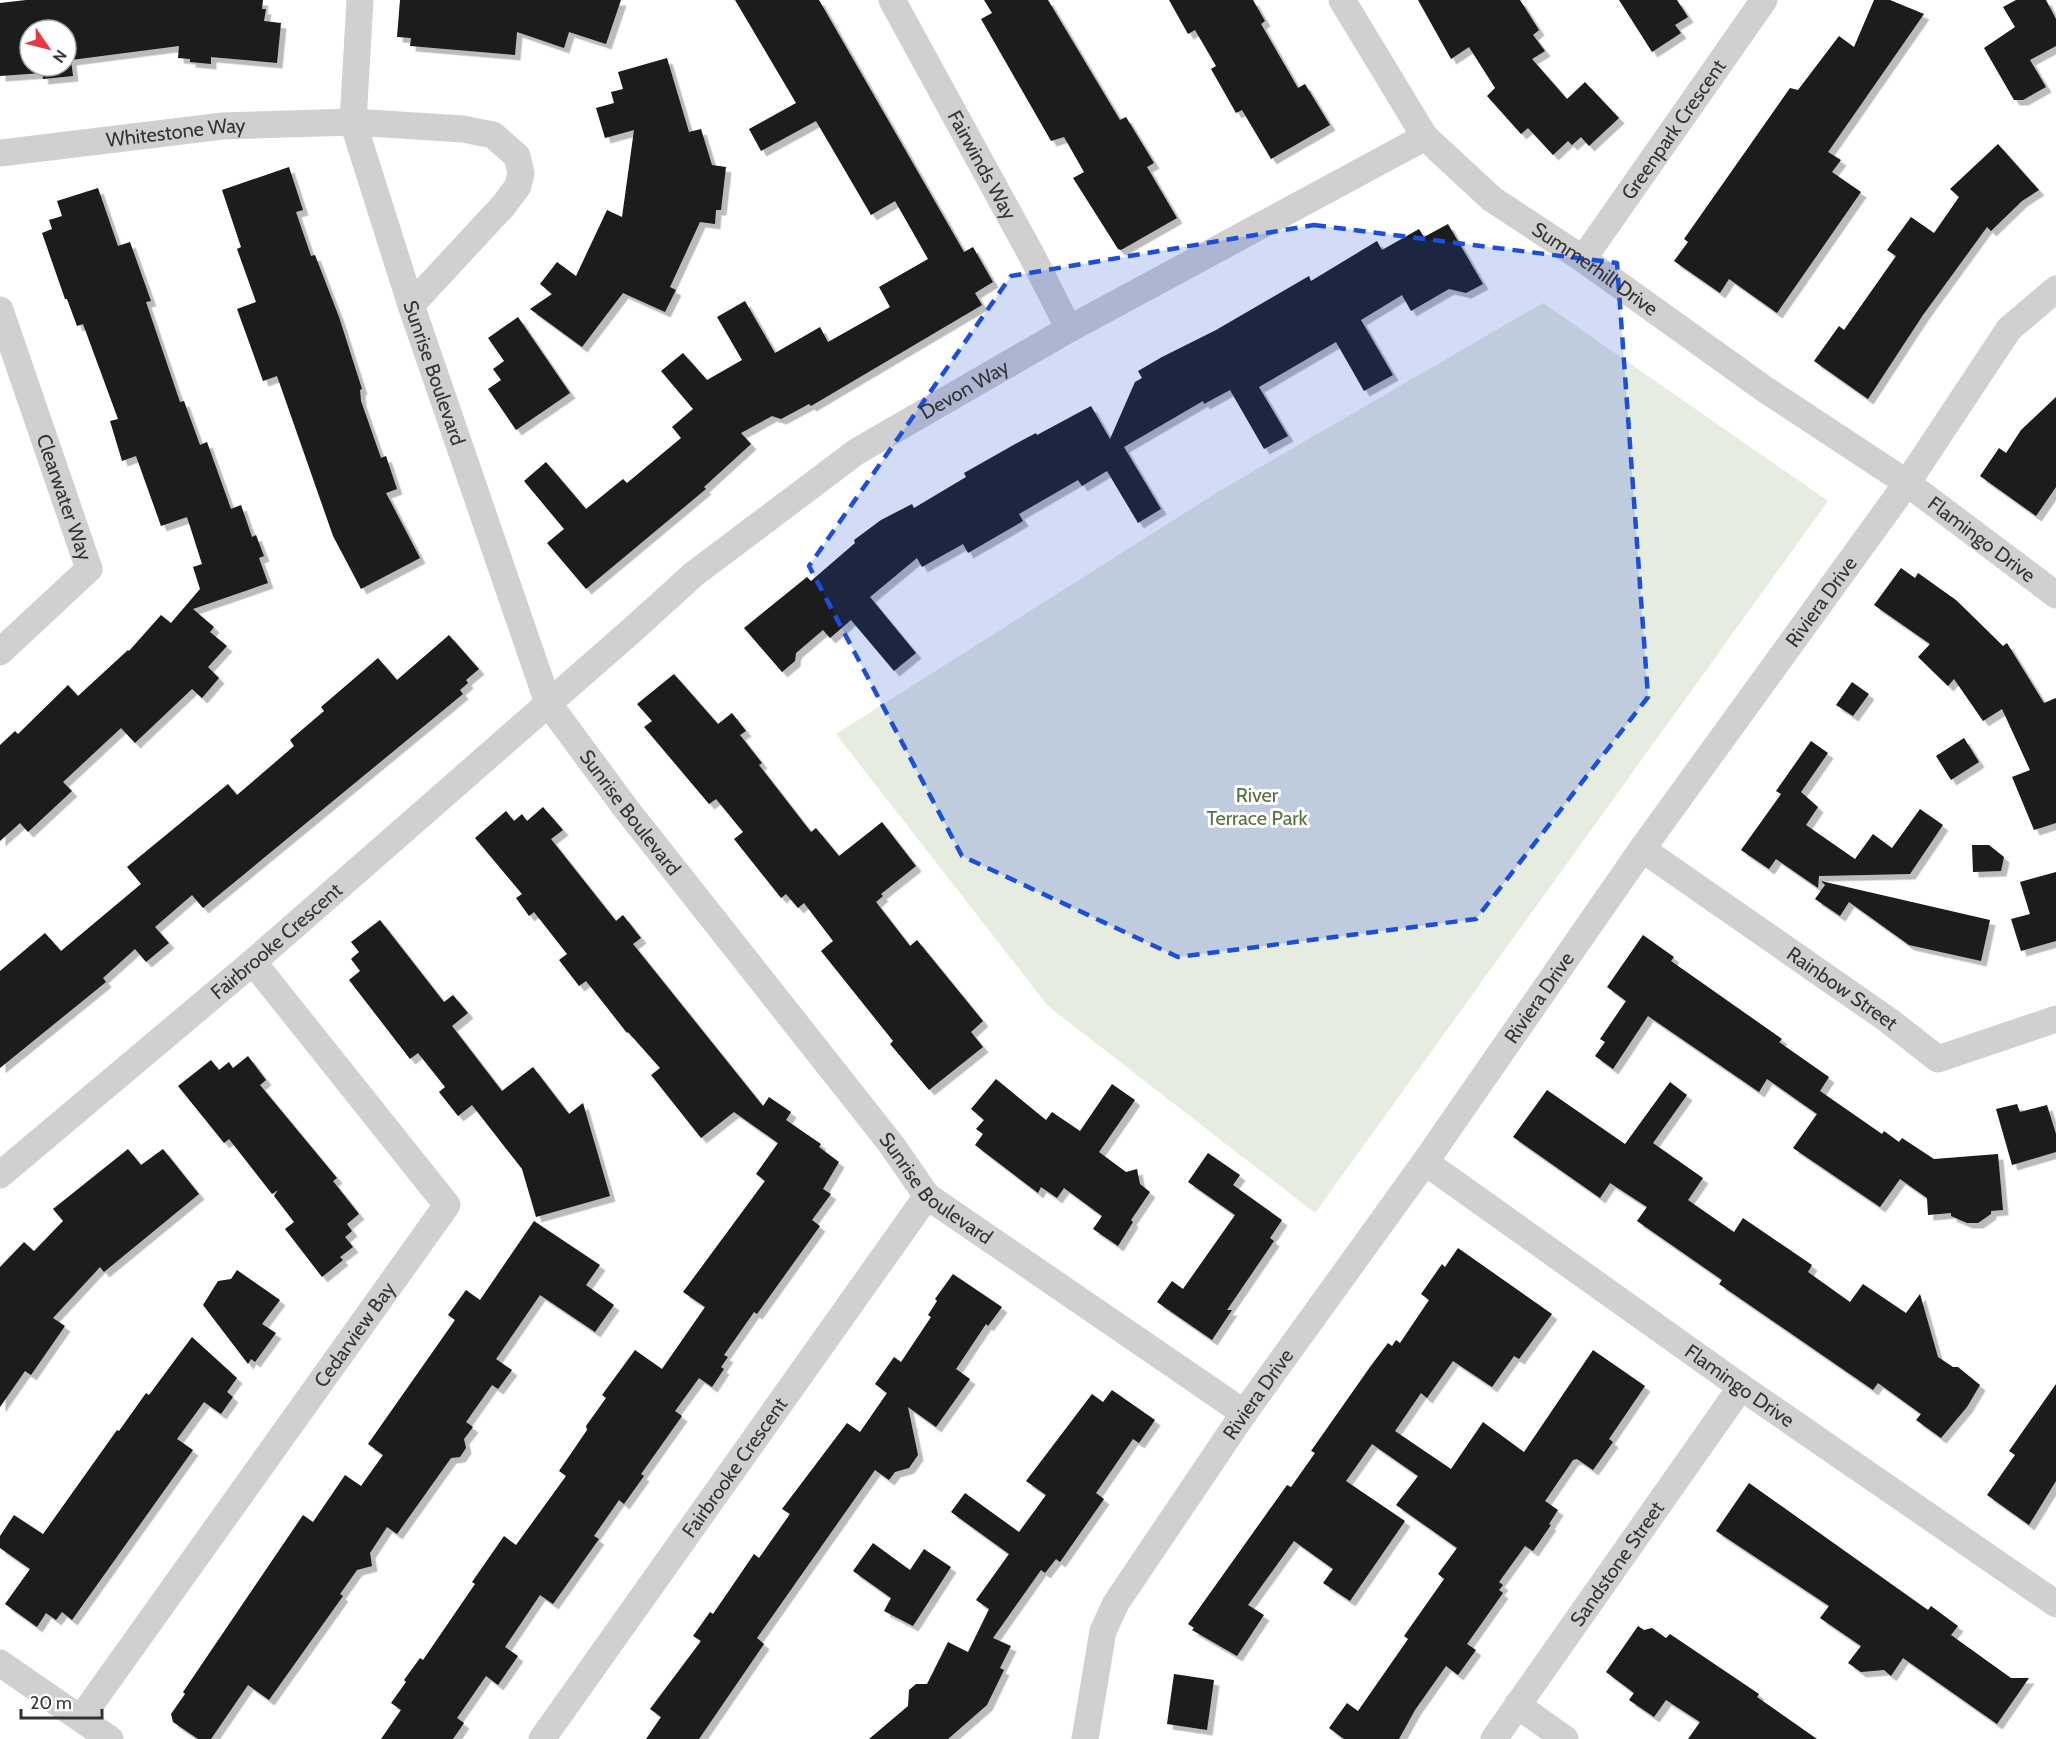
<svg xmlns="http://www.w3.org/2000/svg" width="2056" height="1739" viewBox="0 0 2056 1739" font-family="Cabin,sans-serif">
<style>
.green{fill:#e6ecdf}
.building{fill:#1a1a1a;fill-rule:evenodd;filter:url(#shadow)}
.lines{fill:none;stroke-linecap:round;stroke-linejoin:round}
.minor{stroke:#d0d0d0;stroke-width:27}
.marked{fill:#1d4ed8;fill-opacity:0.2;stroke:#1d4ed8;stroke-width:4.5;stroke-dasharray:12 8;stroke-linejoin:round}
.labels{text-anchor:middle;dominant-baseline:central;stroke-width:6;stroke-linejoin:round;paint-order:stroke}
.street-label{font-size:20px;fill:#333;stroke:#fff}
.park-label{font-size:20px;fill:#56703f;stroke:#fff}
</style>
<defs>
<filter id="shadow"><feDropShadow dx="5.5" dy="5.5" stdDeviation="0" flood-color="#0004"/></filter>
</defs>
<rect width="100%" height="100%" fill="#fff"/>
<path class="green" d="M1543,303L1828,501L1315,1213L1048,1006L836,734L1221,490Z"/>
<path class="building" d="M26,0H263L262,9H266L264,21L281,23L277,63L211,57V64L190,62V59L178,58L179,46L71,60L73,76L43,79L42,73L0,76V3ZM30,30H66V66H30Z
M400,0H621L606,44L569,32L564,48L517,32L515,55L410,46L411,38L397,37Z
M735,0H819L964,252L973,247L993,282L975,293L982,305L811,406L809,404L781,419L772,416L741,433L751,444L704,487L706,489L586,589L547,543L564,529L524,481L546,462L586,509L623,479L627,483L681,438L672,427L693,409L661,371L683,353L707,380L742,360L717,317L745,301L775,353L820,327L828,342L890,307L879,287L928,259L895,201L871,215L816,121L761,151L749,129L796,103Z
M984,0H1048L1120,120L1126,117L1154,163L1147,167L1177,218L1121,250L1118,249L1073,178L1084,172L1064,137L1051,141L981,19L992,13Z
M1169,0H1253L1265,21L1261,24L1298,88L1305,84L1330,125L1271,159L1242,110L1236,113L1211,69L1216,66L1195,30L1188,34Z
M1418,0H1520L1539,30L1533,35L1545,51L1532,59L1567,99L1585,82L1619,118L1589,146L1581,137L1572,145L1568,141L1553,155L1528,128L1521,134L1487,96L1495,88L1469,47L1451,59Z
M1619,0H1677L1688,17L1675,25L1681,33L1652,52Z
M1874,0H1890L1924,14L1828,152L1841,160L1832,172L1861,192L1777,313L1729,279L1720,293L1674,261L1688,242L1684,239L1790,88L1798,90L1839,36L1854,47Z
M2016,0H2046L2056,19V46L2030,60L2046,87L2023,100H2014L1984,48L2015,27L2003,7Z
M667,58L689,132L701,129L712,165L726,167L721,210H716L715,224L700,222L670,287L676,290L665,312L623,293L582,347L530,309L552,294L540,284L557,262L576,276L607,210L622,217L634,130L605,138L596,108L614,103L611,92L623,89L618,72Z
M1998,144L2039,190L2022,201L1991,231L1987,227L1923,315L1868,399L1814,361L1839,326L1844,330L1896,256L1887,250L1911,217L1934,233L1959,197L1950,189Z
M289,167L303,210L296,212L311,256L315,255L339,317L362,389L360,390L361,401L381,458L386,456L397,489L386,493L420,558L361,589L333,536L277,376L263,381L237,309L256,302L237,249L241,247L222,190Z
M98,188L118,246L130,242L151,301L146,302L180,402L184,401L200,445L207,442L231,509L241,505L252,537L256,535L264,556L259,558L268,583L193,609L214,627L210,632L227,646L208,667L219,678L202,698L192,689L135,743L121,728L63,782L72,791L28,832L20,823L0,841V745L15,731L18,734L68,685L78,696L128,650L129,651L161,615L171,623L200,589L193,567L202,564L187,517L161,526L136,456L122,461L110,421L118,419L83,324L77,326L67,299H65L42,233L52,229L49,220L62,216L57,201Z
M1448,224L1483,284L1466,293L1449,289L1411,311L1402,295L1361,320L1393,375L1364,391L1336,342L1259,387L1288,436L1264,449L1230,390L1204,404L1203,401L1124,447L1161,509L1138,523L1107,471L1082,486L1078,480L1019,514L1023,521L968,553L963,544L922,567L917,558L870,597L916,653L894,671L851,620L830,638L823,630L796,653L795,661L782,672L744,628L807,577L811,581L855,543L854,540L881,520L912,504L914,508L966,477L964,473L1017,443L1036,433L1037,435L1091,406L1110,439L1135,382L1142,378L1138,371L1162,357L1216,330L1309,276L1311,281L1377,241L1382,250L1419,229L1424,237Z
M518,317L570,393L516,430L488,389L501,380L493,369L504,361L488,338Z
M2056,397V487L2036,516L1980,476L1999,448L2006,453L2021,430Z
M1901,568L1915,578L1918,573L1956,600L2003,646L2007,643L2044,703L2056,698V823L2034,830L2012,777L2030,770L2002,709L1983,721L1954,679L1948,686L1918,657L1930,644L1874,605Z
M449,635L479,669L466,680L468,683L460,690L463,694L203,908L192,895L155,927L169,943L146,962L135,949L103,978L106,982L0,1068V971L45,933L61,951L141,884L127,867L228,784L237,795L294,746L290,740L324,711L321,707L378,658L397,680Z
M674,674L718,724L732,713L746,731L740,735L762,763L759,765L811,832L816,828L839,856L882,822L916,866L881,894L883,896L876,902L910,946L917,940L983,1021L971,1032L983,1047L929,1090L890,1044L893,1041L821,951L833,941L804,903L798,908L786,894L781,898L734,839L743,832L716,799L709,804L644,727L652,721L637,704Z
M1852,682L1869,694L1853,716L1836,705Z
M1964,738L1979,762L1951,780L1936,756Z
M1811,741L1828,753L1801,792L1818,807L1806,825L1855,859L1873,834L1892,848L1920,809L1943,825L1910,874L1819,876L1818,888L1776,859L1769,869L1741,850L1781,794L1776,791Z
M543,807L563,830L551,839L616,921L623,915L641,938L633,944L763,1106L769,1097L791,1112L786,1120L821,1144L819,1147L839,1162L823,1189L831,1194L812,1220L820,1226L757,1314L754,1312L724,1355L728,1357L721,1367L724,1369L712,1387L699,1378L675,1411L682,1416L641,1474L644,1476L624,1504L619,1500L594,1536L599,1539L553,1604L540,1595L505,1647L518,1656L498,1685L486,1676L457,1718L464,1723L453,1739H381L401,1710L391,1703L406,1682L404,1680L420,1658L423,1660L475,1584L472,1582L504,1536L516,1545L566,1476L559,1471L587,1430L586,1426L606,1398L602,1395L635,1350L662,1369L705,1307L683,1292L765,1181L756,1174L778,1143L734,1112L701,1138L651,1075L660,1068L628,1032L627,1033L586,981L579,986L559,960L567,954L534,912L529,916L516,898L522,894L475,838L506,811L514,821L522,814L527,821Z
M1972,845H1989L2004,857L2001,871L1973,872Z
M2056,872V941L2021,951L2011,919L2030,914L2020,882Z
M1821,881L1990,920L1981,961L1909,945L1849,902L1840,916L1815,899L1825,885Z
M380,920L444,1002L453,995L468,1013L452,1026L502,1091L533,1067L569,1114L583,1103L610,1196L536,1217L522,1169L472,1105L458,1116L439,1092L445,1087L418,1053L410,1059L349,980L360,971L351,959L359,952L351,942Z
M1643,935L1674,957L1671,961L1782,1039L1779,1042L1829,1077L1820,1091L1882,1134L1884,1131L1899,1142L1902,1138L1934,1159L1998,1154L2003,1210L1991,1211V1214L1978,1223H1967L1951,1216V1213L1928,1215L1927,1198L1900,1179L1880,1207L1793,1148L1817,1114L1767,1079L1759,1092L1648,1016L1613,1069L1595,1056L1605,1042L1600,1039L1626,1001L1607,987Z
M248,1056L266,1080L260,1085L337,1178L333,1181L359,1214L347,1224L352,1231L345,1237L353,1247L340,1257L343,1260L322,1277L285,1229L294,1222L274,1196L278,1190L272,1194L229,1139L224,1143L178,1086L211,1060L219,1070L229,1062L233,1068Z
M996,1079L1046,1120L1052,1112L1080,1131L1112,1084L1135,1100L1099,1152L1126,1172L1137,1169L1140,1184L1150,1192L1131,1220L1133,1222L1118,1246L1093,1229L1102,1216L1064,1188L1057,1198L1041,1187L1038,1193L975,1145L983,1134L976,1129L984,1120L971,1109Z
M1670,1082L1687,1095L1653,1143L1703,1178L1688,1200L1734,1232L1743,1218L1812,1265L1808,1272L1850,1302L1863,1284L1906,1313L1920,1294L1938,1357L1953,1367H1958L1980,1385L1967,1407L1941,1438L1916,1420L1921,1414L1878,1383L1873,1390L1719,1284L1722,1280L1637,1221L1647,1207L1610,1183L1600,1198L1513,1137L1547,1090L1625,1144Z
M2017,1104L2020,1112L2047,1105L2056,1134V1152L2012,1165L1996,1109Z
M128,1149L141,1165L163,1149L199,1194L104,1272L100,1267L53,1318L65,1326L31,1375L25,1371L0,1407V1267L24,1242L34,1251L63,1221L53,1209Z
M1208,1153L1240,1175L1233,1185L1282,1220L1270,1238L1274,1241L1227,1310H1232L1212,1340L1157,1302L1172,1281L1183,1289L1235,1215L1188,1182Z
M534,1221L600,1265L586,1285L614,1305L595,1332L540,1295L496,1359L512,1370L498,1389L492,1385L466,1422L473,1427L464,1439L466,1448L460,1457L451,1458L397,1534L387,1527L370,1553L372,1566L357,1570L340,1594L343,1596L269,1700L248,1685L211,1739H198L173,1722L171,1714L185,1694L183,1692L303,1515L313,1522L345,1475L361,1486L383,1455L368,1444L455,1320L448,1315L466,1290L480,1300Z
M1458,1248L1552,1314L1519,1359L1514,1356L1492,1387L1453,1361L1427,1398L1421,1393L1395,1431L1451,1469L1483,1422L1524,1452L1593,1350L1645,1386L1609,1439L1613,1442L1593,1470L1577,1459L1573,1460L1545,1501L1558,1510L1549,1524L1551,1525L1533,1551L1525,1546L1499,1582L1503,1585L1499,1590L1503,1593L1467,1644L1476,1650L1458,1675L1446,1666L1415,1710L1399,1739H1344L1329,1728L1347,1703L1358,1711L1408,1639L1404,1636L1444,1579L1438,1574L1457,1548L1396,1505L1418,1476L1372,1444L1346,1481L1405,1521L1350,1601L1323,1583L1333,1569L1294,1541L1248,1605L1264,1615L1237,1656L1192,1630L1194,1628L1188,1624L1287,1485L1291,1487L1315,1453L1311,1451L1370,1367L1388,1343L1392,1346L1396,1340L1400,1343L1429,1300L1421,1294L1442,1264L1445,1267Z
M237,1270L280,1300L262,1324L276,1333L255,1362L251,1359L248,1364L203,1305L218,1281L231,1279Z
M953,1274L1002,1307L988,1326L986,1324L956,1369L970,1379L936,1427L908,1407L918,1455L909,1468L895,1472L889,1480L875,1470L757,1638L764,1644L699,1739H646L661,1717L650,1709L701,1641L693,1636L710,1612L713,1614L754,1554L759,1558L790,1514L782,1509L847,1423L860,1432L887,1393L875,1384L894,1357L901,1362L931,1317L928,1315L937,1301L935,1299Z
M192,1337L237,1378L227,1392L233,1397L221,1414L204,1402L177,1439L193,1450L72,1620L62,1612L56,1620L46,1613L37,1627L5,1604L30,1569L0,1548V1536L14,1515L43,1534L117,1430L119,1431L146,1393L149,1395Z
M2056,1384V1481L2029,1525L1987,1495L2015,1455L2009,1451Z
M1112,1390L1155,1420L1139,1443L1133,1439L1096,1493L1104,1499L1060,1562L1056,1559L1045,1573L1041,1570L993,1638L1011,1646L1000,1668L1004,1670L987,1705L948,1739H869L908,1706L909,1690L916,1684H927L948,1642L968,1652L989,1609L976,1600L1009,1554L951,1512L965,1493L1019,1532L1046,1495L1026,1481L1092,1394L1103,1402Z
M1749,1483L1928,1610L1931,1606L1958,1626L1951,1635L2011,1678H2029L1997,1724L1903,1658L1891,1676L1884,1670L1861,1672L1848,1663L1861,1646L1820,1618L1829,1606L1716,1531Z
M873,1543L910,1570L924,1549L951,1567L913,1626L884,1611L891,1598L853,1571Z
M1638,1626L1644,1630L1652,1628L1666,1638L1670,1634L1759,1694L1757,1697L1817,1739H1688L1700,1722L1666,1700L1654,1717L1629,1700L1634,1693L1606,1672Z
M1174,1674L1214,1680L1207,1730L1167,1724Z"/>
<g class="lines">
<g class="minor">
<path id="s1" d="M360,0L353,122L411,305L548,703L627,810L891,1144L927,1196L1244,1413"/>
<path id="s2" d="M892,0L1032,256L1069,329"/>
<path id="s3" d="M1342,0L1425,137L1492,199L1583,259L1763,388L1907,483L2056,595"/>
<path id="s4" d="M0,153L223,126L353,122L463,129L493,135L517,156L521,173L518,186L504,205L411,305"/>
<path id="s5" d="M1583,259L1764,0"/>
<path id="s6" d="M0,310L89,569L0,652"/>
<path id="s7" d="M1642,849L1888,1020L1938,1059L2056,1019"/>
<path id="s8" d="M1425,1162L1741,1387L2056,1604"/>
<path id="s9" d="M0,1175L253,962L630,632L694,574L856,452L1069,329L1425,137"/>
<path d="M0,1663L110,1739"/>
<path d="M1517,1705L1565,1739"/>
<path id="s10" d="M81,1718L447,1205L253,962"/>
<path id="s11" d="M542,1739L927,1196"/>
<path id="s12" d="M1085,1739L1103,1631L1116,1603L1244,1413L1425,1162L1642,849L1907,483L2009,329L2056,289"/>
<path id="s13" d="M1494,1739L1741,1387"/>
</g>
</g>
<path class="marked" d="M1314,225L1617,263L1648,697L1476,919L1178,957L962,856L809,566L1011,276Z"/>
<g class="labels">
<g class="street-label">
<text stroke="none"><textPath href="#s5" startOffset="158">Greenpark Crescent</textPath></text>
<text stroke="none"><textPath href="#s4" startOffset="177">Whitestone Way</textPath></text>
<text stroke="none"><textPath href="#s2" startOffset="188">Fairwinds Way</textPath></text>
<text stroke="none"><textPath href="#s3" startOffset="376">Summerhill Drive</textPath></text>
<text stroke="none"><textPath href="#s1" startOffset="386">Sunrise Boulevard</textPath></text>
<text stroke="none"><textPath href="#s9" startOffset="1246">Devon Way</textPath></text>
<text stroke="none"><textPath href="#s6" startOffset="198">Clearwater Way</textPath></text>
<text stroke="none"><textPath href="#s3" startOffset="848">Flamingo Drive</textPath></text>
<text stroke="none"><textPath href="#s12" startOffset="1365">Riviera Drive</textPath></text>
<text stroke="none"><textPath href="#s1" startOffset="872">Sunrise Boulevard</textPath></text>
<text stroke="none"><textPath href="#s9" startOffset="362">Fairbrooke Crescent</textPath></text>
<text stroke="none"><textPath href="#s7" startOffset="244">Rainbow Street</textPath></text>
<text stroke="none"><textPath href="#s12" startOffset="879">Riviera Drive</textPath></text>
<text stroke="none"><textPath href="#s1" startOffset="1358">Sunrise Boulevard</textPath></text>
<text stroke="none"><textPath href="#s10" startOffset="471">Cedarview Bay</textPath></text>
<text stroke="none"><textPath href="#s8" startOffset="386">Flamingo Drive</textPath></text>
<text stroke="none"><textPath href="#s12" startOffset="393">Riviera Drive</textPath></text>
<text stroke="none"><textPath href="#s11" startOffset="333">Fairbrooke Crescent</textPath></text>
<text stroke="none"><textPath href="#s13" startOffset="214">Sandstone Street</textPath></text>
</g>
<g class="park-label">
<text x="1257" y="795">River<tspan x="1257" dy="23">Terrace Park</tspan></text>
</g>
</g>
<g transform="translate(48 48) rotate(125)"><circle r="28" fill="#ffffff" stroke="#adadad" stroke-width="1.5"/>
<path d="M0-4.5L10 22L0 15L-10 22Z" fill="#e63946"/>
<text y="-9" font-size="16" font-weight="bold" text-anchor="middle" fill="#333333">N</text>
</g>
<path d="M21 1709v9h81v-9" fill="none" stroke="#333333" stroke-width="3"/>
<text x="30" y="1709" font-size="18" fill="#333333" stroke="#ffffff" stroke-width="4.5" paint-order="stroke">20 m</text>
</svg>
